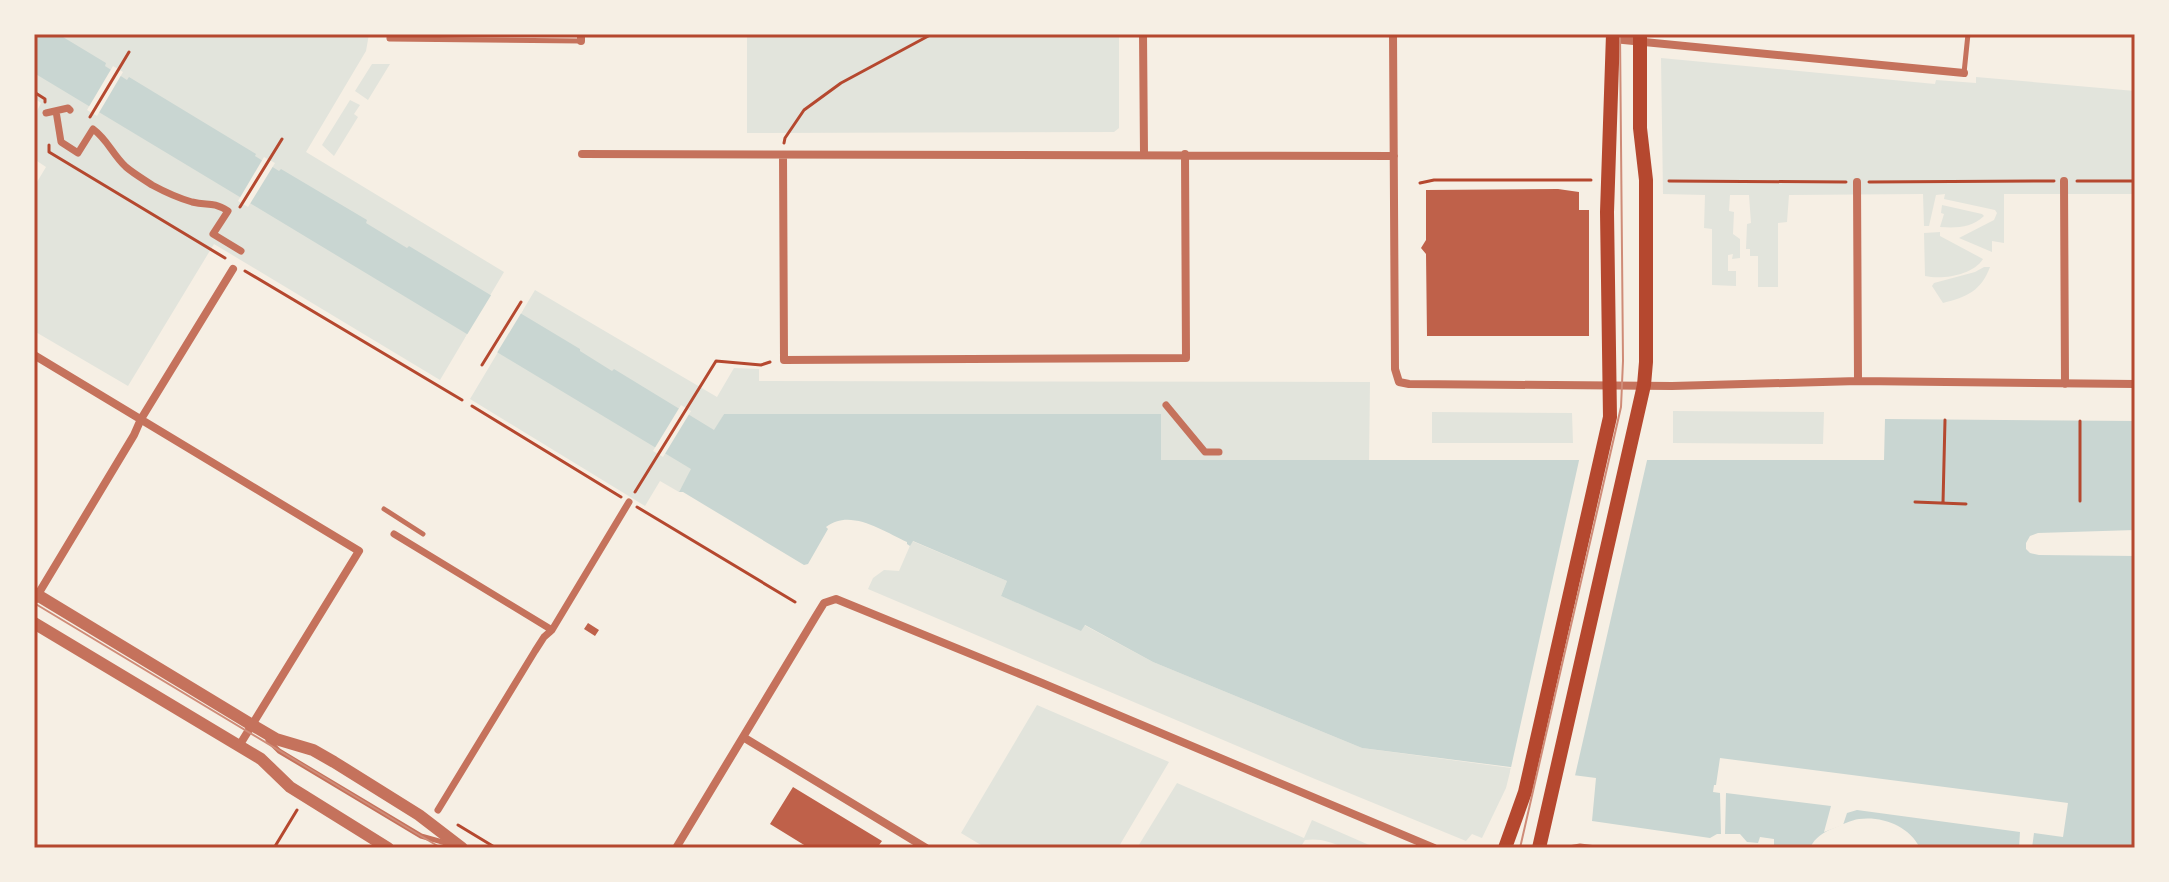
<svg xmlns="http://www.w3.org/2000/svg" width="2169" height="882" viewBox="0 0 2169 882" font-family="'Playfair Display',serif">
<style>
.green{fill:#e2e4dc}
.water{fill:#c9d6d2}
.pier{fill:#f6efe4}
.building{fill:#bf614a}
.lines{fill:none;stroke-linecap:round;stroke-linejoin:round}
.path{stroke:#b5482f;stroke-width:3}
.service{stroke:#c5725c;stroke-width:5}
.pedestrian{stroke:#c5725c;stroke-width:7}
.minor{stroke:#c5725c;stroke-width:8}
.tertiary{stroke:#c5725c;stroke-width:12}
.secondary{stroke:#b5482f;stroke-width:14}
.tram{stroke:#cf8b77;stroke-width:2}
.neatline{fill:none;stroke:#b5482f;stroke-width:3}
</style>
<rect width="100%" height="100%" fill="#f6efe4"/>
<path class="green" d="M34,34H369L366,51L306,152L504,272L440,380L214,244L128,386L34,331V187L46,167L34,159V110L37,111L41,103L34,98Z
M747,34H1119V128L1114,132L747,133Z
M1661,58L1935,84L1936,80L1976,83V77L2135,91V194H2004V243L1992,241V252L1959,238L1994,220L1997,213L1995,210L1944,199L1945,194L1936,195L1929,226H1924L1923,194L1789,195L1787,222L1778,223V287H1758V256H1750V249H1746L1747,224L1751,223L1749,195H1730L1729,211L1734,212L1733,234L1740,239V258L1732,259L1733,254L1728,255V271H1736V286L1712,285V229L1704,228L1705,195L1663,194Z
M372,64H390L368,100L355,91Z
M350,100L360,105L354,114L358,117L334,156L322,145Z
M1942,205L1982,214L1984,216C1971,228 1957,228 1940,227L1944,214L1941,213Z
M1940,232V236L1983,259C1973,275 1943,280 1925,276L1924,233Z
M1984,267H1990C1981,291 1967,297 1943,303L1932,286L1934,283L1975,272Z
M535,290L717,397L734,368L759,369V381L1370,382L1369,460H1161L1160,414H724L679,492L660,481L645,506L470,399Z
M1673,411L1824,412L1823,444L1673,443Z
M1432,412L1572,413L1573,443H1432Z
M912,541L1007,581L1001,596L1081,630L1084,625L1153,662L1362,748L1511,768L1506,788L1482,838L1472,834L1466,841L1315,779L868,589L873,578L884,570L899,571Z
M1037,705L1169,762L1118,848H986L961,833Z
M1177,783L1304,838L1312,820L1376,848C1366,848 1353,850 1343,847C1329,842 1321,838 1305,840L1300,848H1137Z"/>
<path class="water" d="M34,34H58L106,63L105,66L127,80L129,77L256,154L255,156L279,171L281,169L367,220L366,223L407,248L409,246L580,349V351L612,371L614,369L714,430L724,414H1161V460H1884L1885,419L2135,421V530L2038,533L2030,536L2026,543V549L2030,553L2039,555L2135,556V848H1920C1909,826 1883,816 1859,819C1851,820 1842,825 1834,828C1824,832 1815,837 1810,848L1774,845V839L1760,837L1758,843L1747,842L1740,834H1717L1710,838L1592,821L1596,778L1362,748L1153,662L1085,625L1081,631L1001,596L1007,581L913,541L910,546L907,544V542C883,531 850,508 826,527L828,529L808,564L804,565L683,492H679L691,469L34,73Z"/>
<path class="pier" d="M113,66L123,72L97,116L87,110Z
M264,157L275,163L248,207L238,201Z
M493,292L523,310L495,356L465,338Z
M681,405L691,411L663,457L653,451Z
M1580,456H1648L1574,780L1510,772Z
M1720,758L2068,803L2063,837L2034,833L2032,848H2019L2020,832L1857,810L1847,813L1843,825L1824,832L1831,806L1726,793L1725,835L1721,834L1720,793L1713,792L1714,785H1716Z"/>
<path class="building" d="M1558,189L1579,192V210H1589V336H1427L1426,254L1421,248L1426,240V190Z
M588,623L599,630L595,636L584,629Z
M793,787L882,841L877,848H809L770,824Z"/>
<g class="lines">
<path class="path" d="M34,92L45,99V102
M90,117L129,52
M784,143L785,138L804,110L841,83L932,34
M49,145V152L225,258
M1669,181L1846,182
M2077,181H2135
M1869,182L2054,181
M1420,183L1434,180H1591
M240,207L282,139
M245,271L462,400
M482,365L521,302
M472,406L621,497
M2080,421V501
M635,492L716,361L761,365L770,362
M1915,502L1966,504
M1943,503L1945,420
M637,507L795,602
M458,825L496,848
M274,848L297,810"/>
<path class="service" d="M389,34V39L581,41
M1964,73L1968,34
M384,509L423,534
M268,740L279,751L421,836L453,845
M1540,848H1563
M1569,848L1580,846L1596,848"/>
<path class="pedestrian" d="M56,111L61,142L78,153L93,129C108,140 112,154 126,167C133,173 143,179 152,185C165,192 178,198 192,202C209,206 211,201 228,211L213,234L241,251
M46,113L68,108L70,110
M1166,405L1205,452H1219
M394,534L552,630
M438,810L535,651L544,637L552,630L629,502"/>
<path class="minor" d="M581,34V41
M1143,34L1144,154
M1393,34L1395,369L1399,382L1409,384L1672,386L1858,381L2135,384
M1613,39L1964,73
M582,154L1394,156
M783,155L784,360L1186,358L1185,154
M2064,181L2065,384
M1857,182L1858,381
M34,355L359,551L239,746
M34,601L134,435L141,419L233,269
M743,737L926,848
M676,848L816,616L824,603L836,599L1042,683L1434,848"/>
<path class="tertiary" d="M34,593L252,725L276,739L313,750L334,762L419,815L462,848
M34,623L261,759L290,787L388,848"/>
<path class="secondary" d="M1505,848L1525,792L1610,417L1607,212L1613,34
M1539,848L1644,385L1646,362V180L1640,128V34"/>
<path class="tram" d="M34,603L441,848
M1520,848L1621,407L1623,361L1620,34"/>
</g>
<rect width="2169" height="882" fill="none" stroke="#f6efe4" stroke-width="72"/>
<rect x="36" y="36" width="2097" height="810" class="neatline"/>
</svg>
